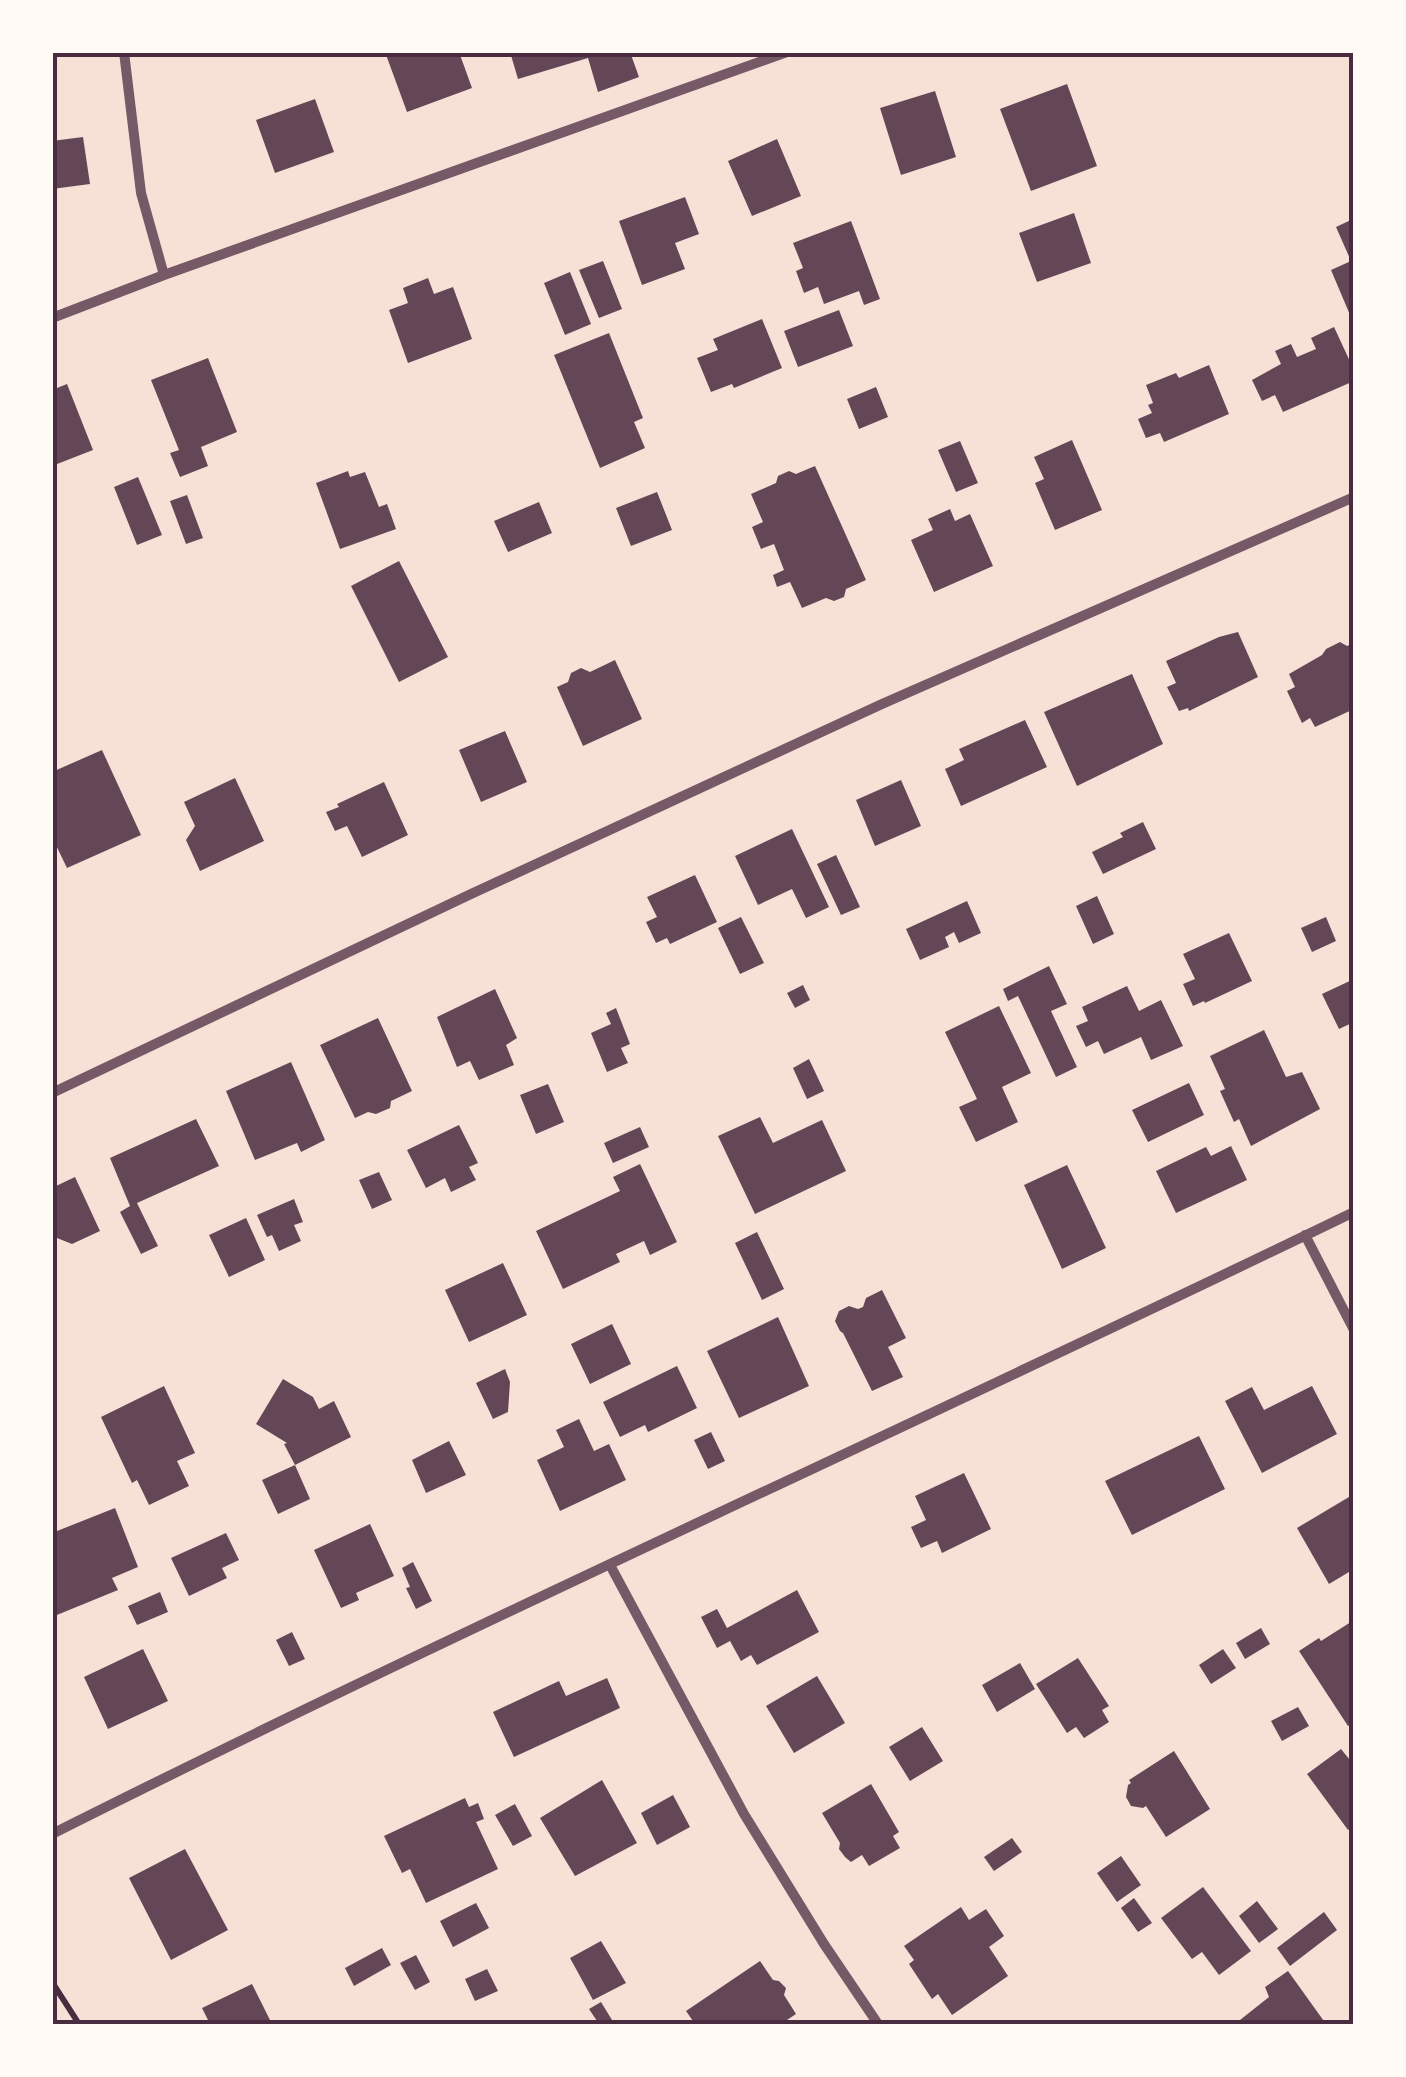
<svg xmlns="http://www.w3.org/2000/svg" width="1406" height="2077" viewBox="0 0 1406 2077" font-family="'Golos Text',sans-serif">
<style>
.building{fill:#644757}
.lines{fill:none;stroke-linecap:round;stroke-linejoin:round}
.path{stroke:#4a2c40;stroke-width:6}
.minor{stroke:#755966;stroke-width:10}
.neatline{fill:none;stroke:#4a2c40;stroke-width:4}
</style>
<rect width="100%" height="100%" fill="#f7e1d7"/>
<path class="building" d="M385,52H459L472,88L407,112Z
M510,52H630L639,77L598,92L588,58L518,79Z
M1067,84L1097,166L1031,191L1000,109Z
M935,91L956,157L901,175L880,108Z
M315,99L334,152L275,173L256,120Z
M83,137L90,184L52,189V141Z
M777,139L801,196L752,216L728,161Z
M685,197L699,234L675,243L685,269L642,285L619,221Z
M1074,213L1091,263L1037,282L1019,233Z
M1353,219V322L1331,270L1351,261L1336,227Z
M851,221L880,299L864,305L859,291L824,304L818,287L804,293L796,271L803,268L793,243Z
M603,261L622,309L599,318L579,270Z
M570,272L591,324L565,335L544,283Z
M428,278L434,294L453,287L472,339L408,363L389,310L408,303L403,288Z
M839,310L853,346L798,367L784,331Z
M762,319L782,368L734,388L732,384L711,392L697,358L718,350L713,339Z
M1334,327L1354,370V381L1283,412L1275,395L1262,401L1252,380L1281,364L1275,351L1291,344L1297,357L1316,349L1311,338Z
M609,333L643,418L634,422L645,448L600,468L554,355Z
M208,358L237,432L201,447L208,466L180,477L170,453L179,450L151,380Z
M1209,365L1229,414L1164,442L1160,433L1146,438L1138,419L1152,413L1148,405L1153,403L1146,385L1176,373L1179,378Z
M67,384L93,450L52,466V390Z
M876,387L888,417L859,429L847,399Z
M1072,440L1102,510L1055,530L1035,483L1044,479L1034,457Z
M960,441L978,483L956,492L938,450Z
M815,466L866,580L846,589L844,597L834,601L826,598L802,608L790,582L777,587L773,575L784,570L774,544L761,549L752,527L763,522L751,494L776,483L778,476L789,471L796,474Z
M348,471L350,477L365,472L379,507L387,504L396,529L340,549L316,483Z
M138,477L162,535L137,545L114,487Z
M657,492L672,530L631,546L616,508Z
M187,495L203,538L186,544L170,501Z
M539,502L552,533L508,552L494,521Z
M950,509L955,521L970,514L993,566L934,592L911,540L933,530L928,519Z
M399,561L448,657L399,682L351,586Z
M1238,632L1258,677L1189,711L1188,708L1179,711L1167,687L1176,683L1166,661L1219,637Z
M1340,642L1347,646L1354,643V709L1315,727L1310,718L1302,723L1287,691L1295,687L1289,674L1322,655L1326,649Z
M615,660L642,719L583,746L557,687L568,682L571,673L581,668L590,672Z
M1132,674L1163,744L1077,786L1044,712Z
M1025,720L1047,767L961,806L945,769L964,760L959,749Z
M505,731L527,782L481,802L459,750Z
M102,750L141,835L67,868L52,837V772Z
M235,778L264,841L200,871L186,840L195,826L184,802Z
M901,780L921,826L875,846L856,800Z
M384,782L408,835L362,857L347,826L335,831L326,812L339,807L337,804Z
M1143,822L1156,849L1103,874L1092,852L1123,837L1120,833Z
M792,829L829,907L806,918L792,889L758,905L735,856Z
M836,855L860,907L841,915L817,864Z
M695,875L717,922L670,944L667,938L656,943L646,922L657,917L647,897Z
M1097,896L1114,934L1093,944L1076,906Z
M967,901L981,933L959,943L954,932L945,937L949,947L920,960L906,929Z
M741,917L764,963L740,974L718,928Z
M1326,917L1336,941L1312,952L1301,928Z
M1229,933L1252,981L1205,1003L1204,1001L1193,1006L1183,984L1195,979L1183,954Z
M1049,966L1067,1004L1051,1011L1077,1067L1056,1077L1018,996L1008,1001L1003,989Z
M1354,979V1022L1339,1029L1322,994Z
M803,985L810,1000L795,1008L787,993Z
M1127,986L1139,1011L1161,1000L1183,1046L1151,1060L1141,1037L1104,1054L1098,1041L1086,1047L1076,1026L1088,1021L1082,1007Z
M495,989L517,1038L506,1045L514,1065L479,1080L470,1061L457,1067L437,1017Z
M999,1006L1031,1073L1002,1087L1018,1122L976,1142L959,1107L977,1099L945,1032Z
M616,1008L630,1044L621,1048L628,1063L607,1072L591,1033L611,1024L606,1013Z
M378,1018L412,1091L391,1101L390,1108L376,1114L368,1112L355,1118L320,1045Z
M1264,1030L1286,1077L1302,1072L1320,1109L1251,1146L1239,1119L1234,1122L1220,1091L1225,1089L1210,1056Z
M809,1059L824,1091L807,1099L793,1068Z
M291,1062L325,1140L301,1152L297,1143L255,1160L226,1091Z
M1189,1083L1204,1115L1148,1142L1132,1110Z
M548,1084L564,1122L536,1134L520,1095Z
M760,1117L773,1143L822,1120L846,1171L755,1214L718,1136Z
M196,1119L219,1166L137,1203L158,1246L141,1254L120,1212L130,1206L110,1158Z
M459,1125L478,1163L469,1167L476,1180L451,1192L445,1178L426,1188L407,1150Z
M640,1127L649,1147L613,1163L604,1143Z
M1231,1146L1247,1180L1176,1213L1156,1171L1206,1147L1211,1156Z
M640,1164L677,1242L650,1255L644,1241L616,1254L620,1262L563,1289L536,1231L620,1191L613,1177Z
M1067,1165L1106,1248L1062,1269L1024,1185Z
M379,1172L392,1200L372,1209L359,1180Z
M75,1177L100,1231L72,1244L57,1238L52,1240V1185L56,1186Z
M294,1199L303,1222L294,1225L301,1241L279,1251L272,1235L267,1237L257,1215Z
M246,1218L265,1260L229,1277L209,1235Z
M757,1232L784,1289L762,1300L735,1243Z
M503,1263L527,1315L469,1342L445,1290Z
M882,1290L906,1338L888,1347L903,1377L872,1391L843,1333L840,1331L835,1321L839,1311L849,1306L858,1309L863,1307L866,1298Z
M778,1317L809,1386L739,1418L707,1351Z
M612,1324L631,1364L590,1384L571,1344Z
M677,1366L697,1408L648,1432L645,1425L620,1437L603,1402Z
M505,1369L510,1382L508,1412L493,1419L476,1383Z
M283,1379L313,1397L319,1409L334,1401L351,1437L295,1465L284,1444L287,1443L256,1424Z
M164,1386L195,1453L177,1461L189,1486L149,1505L137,1480L132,1483L101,1417Z
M1312,1386L1337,1434L1262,1473L1225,1401L1252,1387L1264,1410Z
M579,1419L594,1451L609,1444L626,1480L560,1511L537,1460L564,1447L556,1430Z
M711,1432L725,1461L708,1469L694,1440Z
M1199,1436L1225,1489L1132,1535L1105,1481Z
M449,1441L466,1475L426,1493L412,1460Z
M295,1465L310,1499L278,1514L262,1480Z
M964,1473L991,1529L942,1553L937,1541L921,1548L911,1527L926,1520L915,1496Z
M1354,1494V1569L1329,1584L1297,1528Z
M115,1508L138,1567L112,1578L118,1590L52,1617V1558L57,1556L52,1546V1533Z
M370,1524L394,1576L356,1593L359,1600L341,1608L314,1550Z
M226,1533L239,1560L222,1568L227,1578L189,1596L171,1558Z
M413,1562L432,1601L416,1609L406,1588L410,1587L402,1568Z
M797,1590L819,1632L757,1665L751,1655L741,1661L730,1641L717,1648L701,1617L717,1609L727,1628Z
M160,1592L168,1612L137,1625L128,1606Z
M1354,1620V1723L1348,1726L1299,1651L1319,1638L1321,1641Z
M1261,1628L1270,1644L1245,1659L1236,1643Z
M292,1632L305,1659L289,1666L276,1640Z
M143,1649L168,1701L108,1729L84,1677Z
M1223,1649L1236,1668L1211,1684L1199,1665Z
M1078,1658L1109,1706L1102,1710L1109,1722L1084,1738L1076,1727L1067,1733L1036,1684Z
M1020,1663L1035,1689L997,1712L982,1685Z
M817,1676L845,1723L794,1753L766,1706Z
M607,1678L620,1708L514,1757L493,1712L559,1681L566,1696Z
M1298,1707L1309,1726L1282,1741L1271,1721Z
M922,1727L943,1761L910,1781L889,1747Z
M1341,1749L1354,1765V1826L1348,1830L1307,1774Z
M1174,1751L1210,1809L1166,1837L1146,1806L1143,1808L1131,1806L1126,1797L1128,1785L1131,1783L1129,1780Z
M602,1780L637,1843L575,1876L540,1818Z
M871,1784L899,1832L893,1836L900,1848L869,1866L862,1855L851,1862L845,1857L839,1849L840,1843L822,1813Z
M673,1795L690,1827L657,1845L641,1813Z
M465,1798L469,1807L478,1803L484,1819L476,1822L498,1869L426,1903L410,1869L402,1873L384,1836Z
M515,1804L532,1836L513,1846L495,1815Z
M1012,1838L1022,1852L994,1871L984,1857Z
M185,1849L228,1930L171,1960L129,1878Z
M1121,1856L1141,1885L1117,1902L1097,1873Z
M1203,1887L1251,1951L1219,1975L1202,1952L1192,1959L1161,1918Z
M1134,1898L1152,1923L1138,1932L1121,1908Z
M1257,1901L1278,1929L1259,1943L1239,1916Z
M476,1903L489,1928L453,1947L440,1921Z
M961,1907L969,1920L986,1909L1004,1936L989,1947L1008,1976L952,2015L938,1994L932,1999L909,1964L914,1960L904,1946Z
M1324,1912L1337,1930L1290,1966L1277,1948Z
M601,1941L626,1983L593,2000L570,1958Z
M382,1948L391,1965L354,1986L345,1968Z
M416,1955L430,1982L415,1990L400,1963Z
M760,1961L773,1980L779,1981L786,1988L784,1995L796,2014L781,2024H695L686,2011Z
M487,1969L498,1991L475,2001L465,1979Z
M1288,1971L1326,2024H1243L1240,2020L1269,1997L1265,1987Z
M252,1984L272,2024H210L202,2008Z
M601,2002L612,2020L605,2024H599L589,2009Z"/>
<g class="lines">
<path class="path" d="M52,1982L79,2024"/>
<path class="minor" d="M124,52L141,193L164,275
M52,318L164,275L787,52
M52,1093L471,894L882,704L1354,497
M1305,1235L1354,1330
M610,1565L744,1814L824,1944L878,2024
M52,1834C482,1618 921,1422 1354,1212"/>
</g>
<rect width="1406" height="2077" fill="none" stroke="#fffaf5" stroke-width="110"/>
<rect x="55" y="55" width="1296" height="1967" class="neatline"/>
</svg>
